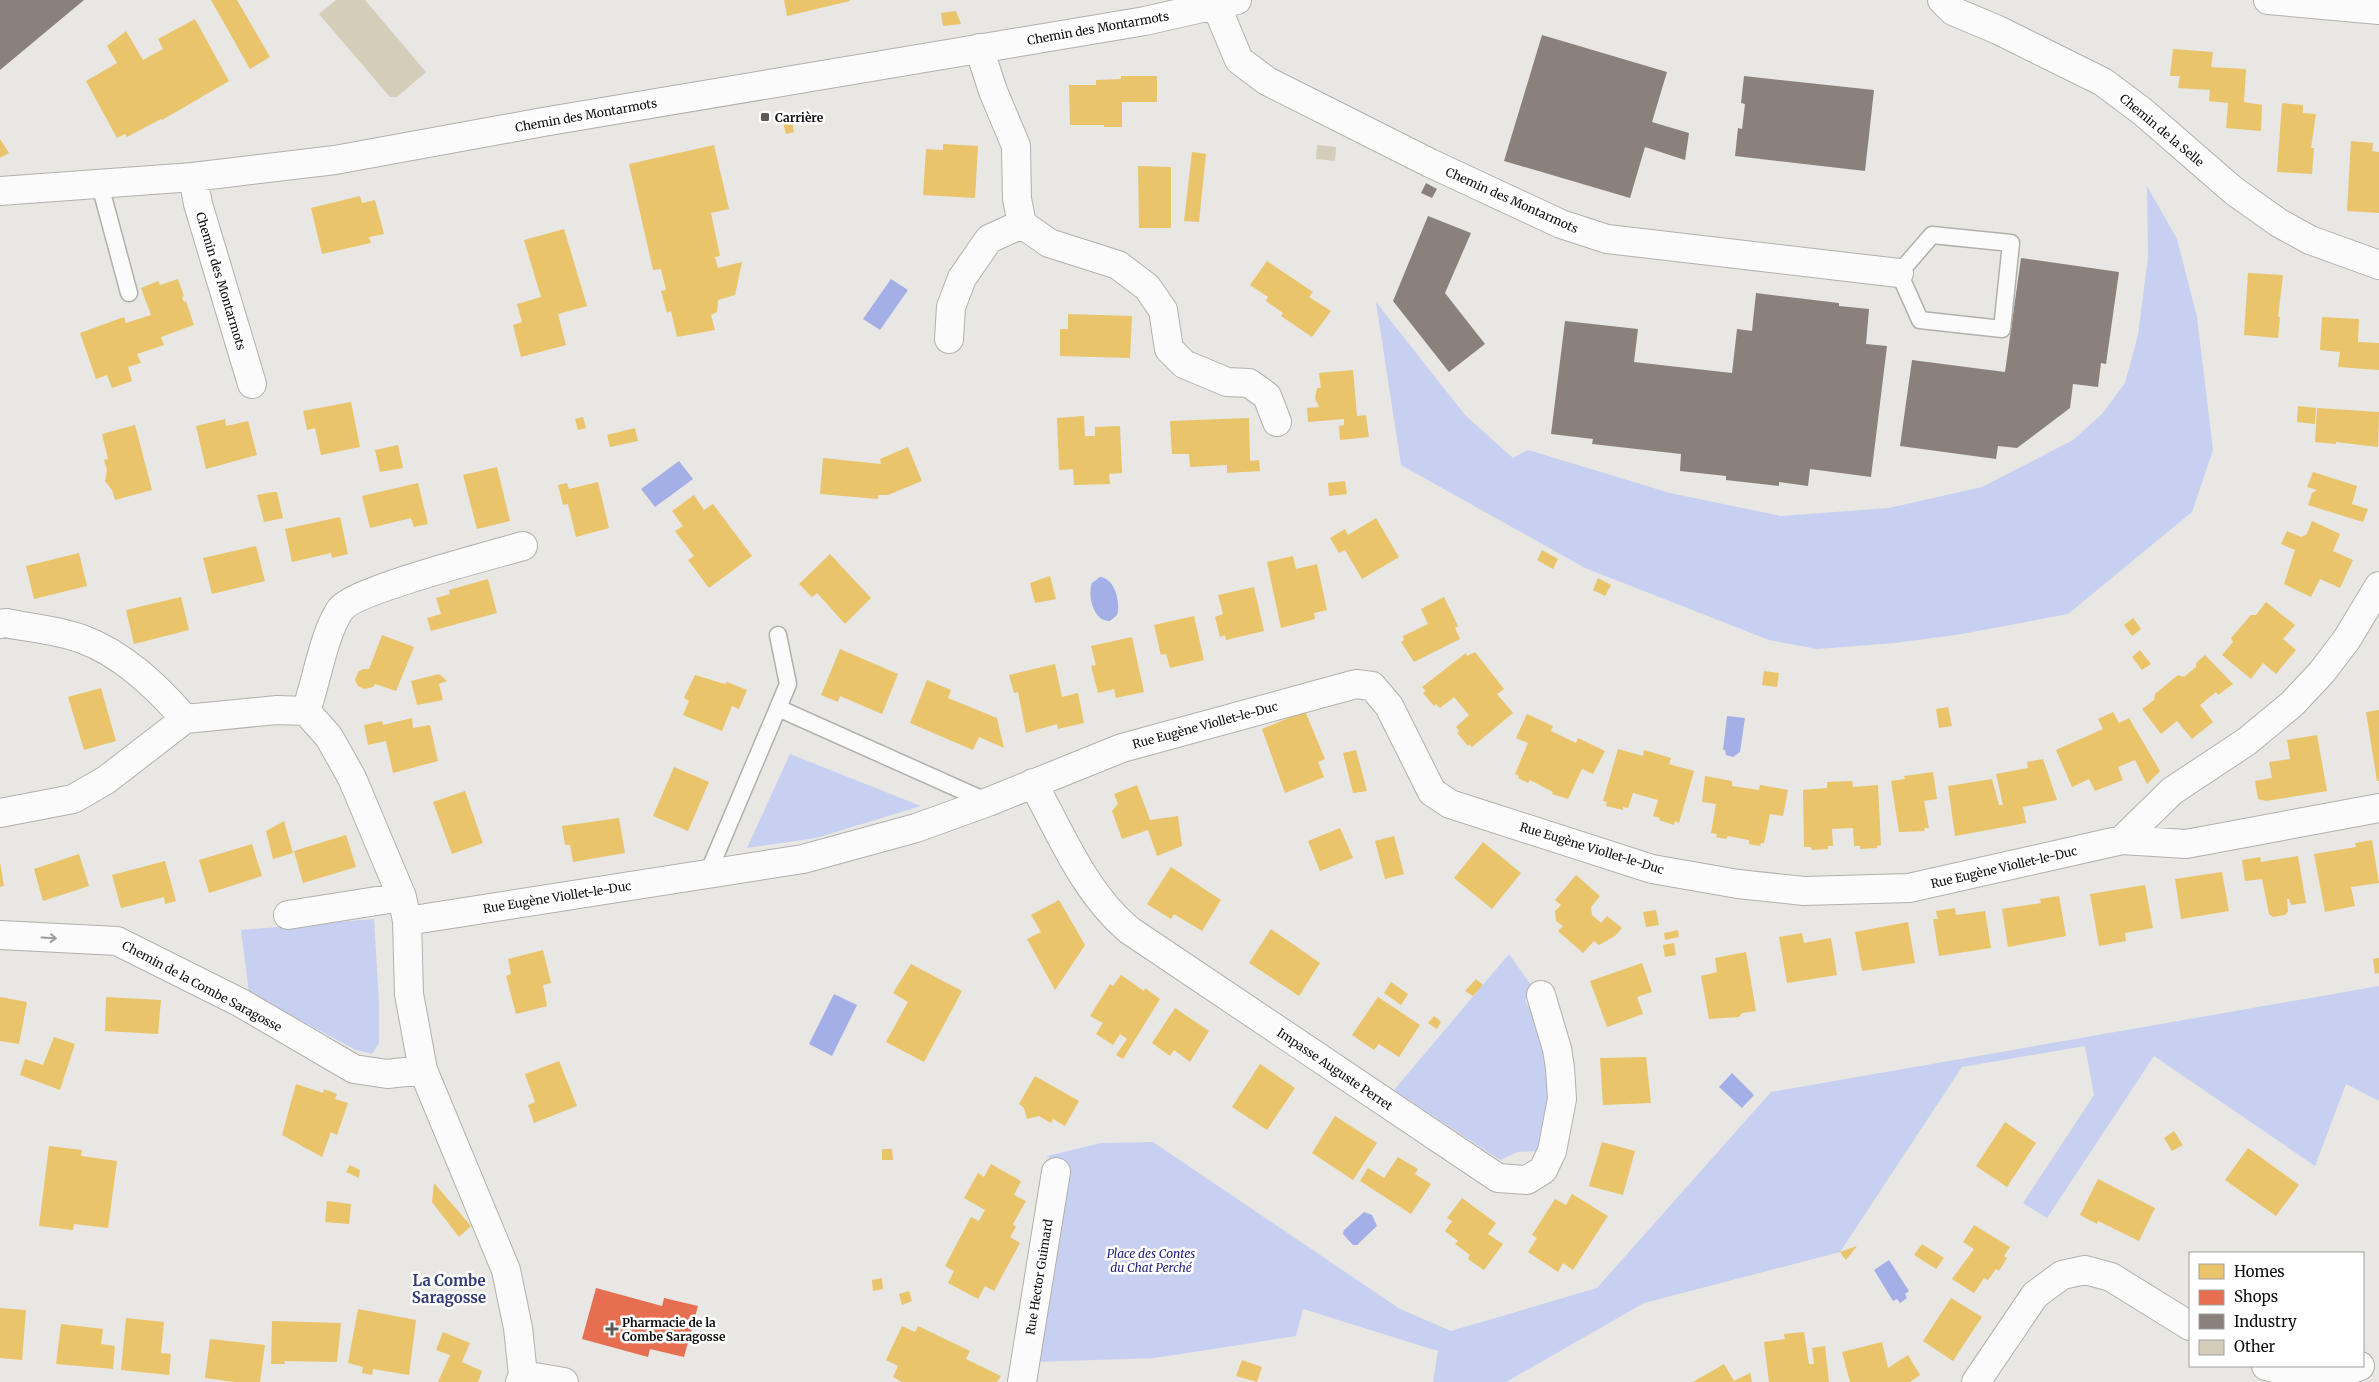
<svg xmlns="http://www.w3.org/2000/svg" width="2379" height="1382" viewBox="0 0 2379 1382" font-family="Merriweather,serif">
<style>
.green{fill:#c7d0f1}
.water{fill:#a3afe6}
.homes{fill:#e9c46a}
.shops{fill:#e76f51}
.industry{fill:#8a817c}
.building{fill:#d3cdb9}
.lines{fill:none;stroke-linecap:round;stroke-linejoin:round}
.service-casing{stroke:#b0b0ad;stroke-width:19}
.minor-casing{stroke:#b0b0ad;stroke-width:30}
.service{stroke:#fcfbfb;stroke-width:16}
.minor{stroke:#fcfbfb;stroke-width:28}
.oneway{stroke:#9d9c9b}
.poi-dot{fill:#5b5a57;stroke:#fff;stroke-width:2}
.labels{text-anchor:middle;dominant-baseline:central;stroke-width:5;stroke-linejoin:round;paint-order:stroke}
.street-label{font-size:12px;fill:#0f0e0c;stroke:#fff}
.poi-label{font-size:12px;font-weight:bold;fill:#0f0e0c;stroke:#fff;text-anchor:start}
.park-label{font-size:12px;font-style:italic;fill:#20227c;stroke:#fff}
.quarter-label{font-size:15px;font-weight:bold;fill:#313b76;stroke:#fff}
</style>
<rect width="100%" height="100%" fill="#e8e7e3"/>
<path class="green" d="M2147,186L2177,239L2197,317L2213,450L2192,512L2068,614L1962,634L1895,643L1817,649L1769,640L1585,568L1401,465L1376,302L1465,415L1513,458L1528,450L1670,493L1781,516L1889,508L1982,487L2073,440L2102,414L2125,383L2138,335L2148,257Z
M790,754L921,806L816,838L747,848Z
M374,919L379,1001V1043L372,1054L356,1050L249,993L241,930Z
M1509,954L1536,992L1525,999C1540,1030 1551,1065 1549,1101C1547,1117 1542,1134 1539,1151L1518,1152L1500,1160L1394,1090Z
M2379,986V1101L2346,1084L2315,1166L2154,1056L2047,1218L2023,1203L2094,1095L2085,1046L1962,1067L1840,1252L1644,1303L1506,1382H1433L1438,1351L1303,1309L1296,1336L1155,1358L1035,1362L1067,1172L1047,1156L1101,1143L1153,1142L1400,1309L1451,1331L1597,1288L1771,1092Z"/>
<path class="water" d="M891,279L908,290L880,330L863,319Z
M679,461L693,479L655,507L641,489Z
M1100,577C1115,578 1121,603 1117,615L1110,621C1094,622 1087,596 1092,583Z
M1727,716L1745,718L1740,752L1733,757L1726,755L1725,750H1723Z
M834,994L857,1005L832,1056L809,1044Z
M1732,1073L1754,1095L1742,1108L1719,1087Z
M1364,1212L1372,1215L1377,1226L1357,1245H1353L1343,1234L1344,1230Z
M1889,1260L1909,1291L1905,1294L1907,1298L1900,1303L1897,1299L1893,1301L1874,1270Z"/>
<path class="homes" d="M211,0H237L270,57L250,69Z
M784,0H850V1L787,16Z
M956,11L961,24L943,26L941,13Z
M195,19L229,81L162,120L161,119L127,137L125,134L117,138L86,81L117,63L107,46L126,31L143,60L163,49L158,39Z
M2173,49L2213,52L2211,67L2246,69L2244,102L2262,105L2261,131L2226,128L2228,103L2209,101L2210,90L2178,88L2180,76H2170Z
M1121,76H1157V102H1122V127H1104V125H1070L1069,85H1096V80L1121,79Z
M2282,103L2303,105V113L2316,114L2311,148H2314L2312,174L2277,172Z
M791,116L794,132L786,134L782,118Z
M0,139L9,153L0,158Z
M2351,141L2373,143L2372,151L2379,152V213L2347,211Z
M943,144L978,146L975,198L923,195L926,149L943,150Z
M714,145L729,209L711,213L720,256L715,257L718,268L742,262L735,295L718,300L717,312L711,315L715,330L677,337L671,311L667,313L661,291L666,290L661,269L653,270L629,164Z
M1192,152L1206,154L1199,222L1184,221Z
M1138,166L1171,167V228H1139Z
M360,196L362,203L375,200L384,234L369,237L371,243L322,254L311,208Z
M564,229L587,306L558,314L566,345L521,357L513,325L522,322L517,304L541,297L524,240Z
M1267,261L1313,292L1309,297L1331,311L1312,337L1281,316L1283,313L1266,301L1268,297L1250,285Z
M2248,273L2283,275L2278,317H2280L2278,338L2244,335Z
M178,279L184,296L182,297L184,302L186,301L194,325L161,337L164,345L137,354L141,363L128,367L132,381L112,388L107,375L96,379L80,333L124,317L126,323L151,315L141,288L158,281L160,285Z
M1068,314L1132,316L1130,358L1060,356V329H1068Z
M2322,317L2359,319L2358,342L2379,343V370L2338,367L2340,352L2320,350Z
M1353,370L1357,416L1366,415L1369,437L1340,440L1339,426L1344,425V419L1308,422L1307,408L1319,407L1315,398L1317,388H1321L1319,373Z
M351,402L360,447L321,455L315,428L307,430L303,411Z
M2298,406L2316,408L2315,424L2297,422Z
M2317,408L2379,412L2378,447L2336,442V444L2315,442Z
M1084,416L1085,436H1095V427L1120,426L1122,473L1109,474L1110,484L1074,485L1073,469L1059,470L1057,418Z
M583,417L586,428L578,430L575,419Z
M1249,418L1250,461L1259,460L1260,471L1227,473V465L1190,467L1189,454H1172L1170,421Z
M225,419L226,426L248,421L257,455L206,469L196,426Z
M135,425L152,490L115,500L112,490L105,481L107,470L104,460L108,459L102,434Z
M635,428L638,441L610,447L607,435Z
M398,445L403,468L380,472L375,450Z
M908,447L922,481L888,495H878V499L820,494L823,458L881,464L880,459Z
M497,467L510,521L477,529L463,475Z
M2313,472L2357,486L2352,504L2368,509L2363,522L2308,505L2312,493L2317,490L2307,487Z
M1345,481L1347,494L1329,496L1328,483Z
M598,482L609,528L576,537L568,504L563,505L558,485L567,483L569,489Z
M418,483L428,524L414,527L411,518L370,528L362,496Z
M273,492H277L283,518L264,522L257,495Z
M694,495L704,510L713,504L752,556L709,588L688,560L694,556L675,531L683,526L672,511Z
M340,517L348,554L332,558L331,553L292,562L285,529Z
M1376,518L1399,557L1362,579L1345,550L1339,553L1330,538L1345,529L1348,535Z
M2312,521L2340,534L2333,551L2353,560L2340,588L2320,579L2311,597L2284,584L2295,550L2281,544L2287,531L2301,537L2307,534Z
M256,546L265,581L212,594L203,558Z
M1542,550L1558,559L1553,569L1537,560Z
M79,553L87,586L34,599L26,566Z
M830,554L871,598L845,624L817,593L812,597L799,584Z
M1293,556L1296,569L1317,564L1327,610L1314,613L1315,619L1281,628L1267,562Z
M1050,576L1056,599L1035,603L1030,583Z
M1598,578L1611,585L1605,596L1593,590Z
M488,579L497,613L431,631L427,618L441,614L436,598L450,594L449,590Z
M1254,587L1264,631L1226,640L1225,635L1220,637L1215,617L1223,614L1218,595Z
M181,597L189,630L134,644L126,610Z
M1444,597L1458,626L1455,628L1460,639L1414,662L1401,642L1404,640L1403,636L1428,624L1421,609Z
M2266,602L2295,625L2283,639L2296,650L2276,674L2263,663L2251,679L2222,655L2233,642L2231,638L2251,615H2256Z
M1194,616L1204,660L1170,668L1166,654L1161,655L1154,625Z
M2133,618L2141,629L2132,636L2124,625Z
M382,635L414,647L396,691L375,684L373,687L364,689L358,686L355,680L358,672L363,669H369Z
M1132,637L1144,692L1116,698L1114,689L1098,693L1091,666L1096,665L1091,646Z
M840,649L898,674L882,714L840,696L838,702L821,695Z
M2140,650L2151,664L2142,670L2132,657Z
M1475,652L1504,689L1497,694L1513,713L1472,747L1469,744L1468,746L1457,733L1459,731L1456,727L1469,715L1454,697L1440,708L1436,704L1434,706L1423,693L1426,691L1422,687L1466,653L1467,656Z
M2205,655L2233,684L2218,695L2216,692L2200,705L2213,722L2192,739L2177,721L2161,734L2142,709L2154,700L2155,694L2178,675L2184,677L2196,667V663Z
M1055,664L1062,697L1078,693L1084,723L1058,729L1057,724L1026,733L1018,692L1014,693L1009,675Z
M1764,671L1779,673L1777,687L1762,685Z
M439,674L447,681L439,684L443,700L417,705L411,681Z
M695,675L725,684L727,682L747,690L739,709L732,706L722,731L683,715L689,701L684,698Z
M927,680L951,690L948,698L997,718L1004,748L979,737L973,750L910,723Z
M101,688L116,741L84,750L68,697Z
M1948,707L1952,726L1939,728L1936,709Z
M2379,710V781H2377L2366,712Z
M1305,711L1325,759L1318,762L1324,777L1285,793L1262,729Z
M2113,712L2119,723L2129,718L2160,771L2147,784L2135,760L2118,767L2123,780L2095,791L2089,779L2072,787L2056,750L2103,729L2098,719Z
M1527,714L1553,726L1551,731L1576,743L1578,738L1605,751L1593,774L1582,769L1568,799L1552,794L1553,792L1530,780L1528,783L1518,778L1519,776L1515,774L1528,743L1516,738Z
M412,718L413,728L430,725L438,761L393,773L386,741L368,745L364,725L382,721L383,725Z
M2317,735L2327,791L2266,801L2258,799L2255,781L2272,778L2269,762L2290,759L2287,740Z
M1618,749L1643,756L1644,750L1671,758L1669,764L1694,771L1679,823L1675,821L1674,825L1659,820L1660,818L1653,816L1658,800L1633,793L1628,808L1623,807V810L1606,806L1607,802L1603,801Z
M1356,750L1367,791L1353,793L1343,753Z
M2043,759L2057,800L2023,807L2026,823L1955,836L1948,786L1992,779L1999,805H2003L1996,774L2028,768L2027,762Z
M674,767L709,782L688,831L653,816Z
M1933,772L1937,799L1924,801L1929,828H1924L1925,831L1899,832L1891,781L1905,779L1904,776Z
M1705,776L1732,781V786L1759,790L1760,785L1788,790L1783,816L1770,814L1764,843H1761L1760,846L1749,844V840L1728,836L1726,839L1716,837L1717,834L1711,833L1716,804L1702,802Z
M1852,781L1853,787L1878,785L1881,845L1877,846V848L1860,849V846H1854L1853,828L1832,829L1833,846H1828V849L1812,850L1811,847H1804L1803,790L1827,788V782Z
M1137,785L1150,820L1178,816L1182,846L1157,856L1148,830L1122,839L1112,811L1118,804L1114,794Z
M465,791L483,843L452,854L433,802Z
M619,818L625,853L573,862L570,845H565L562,826Z
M284,821L293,853L273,859L266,831Z
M1340,828L1353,858L1320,871L1308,841Z
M346,835L356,867L303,883L294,851Z
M1394,836L1404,874L1385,879L1375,841Z
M2372,840L2379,883L2351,887L2355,906L2325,912L2314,854L2356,847L2355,843Z
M1483,842L1521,873L1492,909L1454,878Z
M252,844L262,876L209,893L199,860Z
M79,854L89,886L43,901L34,869Z
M2298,856L2306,903L2291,905L2289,899H2287L2288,911L2285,915L2273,917L2269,914L2262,879L2245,881L2242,860L2260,857L2261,862Z
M165,861L176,901L165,904L164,897L121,908L112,875Z
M0,862L4,886L0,887Z
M1171,867L1221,900L1202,931L1174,914L1171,919L1147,904Z
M2222,872L2229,911L2181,919L2175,879Z
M1576,875L1600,896L1591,907L1592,915L1601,923L1607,916L1622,928L1615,936L1599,945L1594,941L1583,953L1558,931L1563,926L1556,921L1555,911L1561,905L1555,900Z
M2145,885L2153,928L2125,933L2126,941L2099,946L2090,894Z
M2059,896L2066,936L2008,947L2002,909L2041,903L2040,899Z
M1059,900L1085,945L1055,990L1027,939L1041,932L1031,915Z
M1955,908L1956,915L1985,911L1991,948L1939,956L1933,919H1938L1936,911Z
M1656,910L1659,925L1646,927L1643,912Z
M1908,922L1915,963L1862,971L1855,932Z
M1271,929L1320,963L1299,996L1249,963Z
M1678,930L1679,937L1665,940L1664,933Z
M1802,933L1804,943L1831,938L1837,975L1787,983L1779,937Z
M1674,943L1676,955L1665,957L1663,945Z
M543,950L551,983L543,985L547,1006L516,1014L506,976L511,974L508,959Z
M1746,952L1756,1011L1742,1013L1739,1017L1709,1019L1701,976L1717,972L1715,958Z
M2379,958V973L2375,974L2373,959Z
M1642,963L1652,992L1637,997L1643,1014L1607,1027L1590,981Z
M911,964L962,991L924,1062L886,1042L908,1002L893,993Z
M1121,975L1144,991L1145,988L1160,999L1123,1059L1116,1055L1127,1039L1120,1034L1113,1045L1096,1034L1103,1023L1090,1016L1110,984L1113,986Z
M1476,979L1483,985L1473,996L1465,991Z
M1391,982L1408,994L1401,1005L1384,993Z
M0,997L27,1002L19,1044L0,1041Z
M106,997L161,1000L158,1034L105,1031Z
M1378,997L1420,1025L1399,1057L1379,1044L1374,1050L1352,1035Z
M1175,1008L1209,1031L1190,1062L1174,1050L1170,1056L1152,1043Z
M1434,1016L1441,1022L1437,1029L1428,1023Z
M54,1037L75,1044L60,1090L20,1075L25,1059L43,1065Z
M1646,1057L1651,1103L1603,1105L1600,1058Z
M559,1061L577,1106L534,1123L528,1105L535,1102L525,1074Z
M1260,1064L1295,1088L1267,1130L1232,1107Z
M1035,1076L1079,1101L1065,1126L1053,1119L1051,1123L1039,1116L1027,1119L1024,1108L1019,1104Z
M296,1084L323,1093L324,1089L337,1094L335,1099L348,1103L337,1135L331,1132L322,1157L282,1135Z
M1335,1116L1377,1143L1353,1180L1312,1153Z
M2005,1122L2036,1143L2007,1187L1976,1166Z
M2174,1131L2183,1145L2172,1151L2164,1138Z
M1602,1142L1635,1151L1623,1195L1589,1186Z
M49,1146L82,1150L81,1156L117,1161L108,1228L74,1224L73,1230L39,1226Z
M2248,1148L2299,1185L2276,1216L2225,1180Z
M882,1149H892L893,1160H882Z
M1398,1157L1418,1169L1415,1174L1431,1184L1411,1214L1360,1181L1368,1168L1384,1178Z
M991,1164L1021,1181L1014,1195L1026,1201L1013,1224L1016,1227L1010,1237L1020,1243L994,1291L985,1286L978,1299L948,1283L954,1271L945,1266L971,1217L979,1221L985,1210L964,1198L978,1173L984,1177Z
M350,1165L360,1170L359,1178L346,1172Z
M2098,1179L2155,1208L2139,1241L2098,1221L2097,1224L2080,1215Z
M434,1183L471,1226L459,1237L432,1202Z
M1572,1194L1608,1216L1573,1270L1563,1263L1558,1272L1528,1252L1537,1238L1532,1235L1555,1199L1566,1205Z
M1462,1198L1496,1223L1488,1234L1503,1244L1484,1270L1468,1259L1470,1255L1455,1244L1458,1241L1445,1231L1452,1221L1447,1218Z
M327,1201L351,1204L349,1224L325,1222Z
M1974,1225L2010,1247L2004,1256L2007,1258L1999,1271L1996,1269L1988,1280L1984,1278L1974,1293L1952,1279L1974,1249L1963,1242Z
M1922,1244L1944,1258L1936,1269L1914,1255Z
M1857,1246L1846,1260L1840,1252Z
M882,1278L883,1289L873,1291L872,1280Z
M909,1291L912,1301L902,1305L899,1294Z
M1951,1298L1982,1317L1953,1361L1923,1341Z
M0,1308L26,1310L22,1360L0,1358Z
M358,1309L416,1320L409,1375L373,1369L372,1375L362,1373L363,1367L348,1363Z
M126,1318L164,1322L161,1353L171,1354L169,1375L121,1370Z
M272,1321L341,1323L337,1362L284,1361L285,1364H271Z
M61,1324L103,1329L101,1344L115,1346L113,1369L56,1364Z
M902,1326L915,1332L918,1326L970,1351L966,1359L1001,1376L997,1382H902L893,1377L898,1366L886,1360Z
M443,1332L470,1343L462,1362L482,1371L478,1382H438L450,1355L436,1350Z
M1804,1332L1809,1364H1814L1812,1348L1825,1346L1829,1382H1769L1764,1342L1785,1339L1784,1334Z
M210,1339L265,1345L260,1382H234L205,1378Z
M1882,1342L1888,1368L1908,1355L1920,1375L1910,1382H1850L1842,1352Z
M1242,1360L1262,1367L1257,1382L1236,1376Z
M1724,1364L1734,1381L1750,1373L1752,1382H1693Z"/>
<path class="shops" d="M596,1288L662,1306L664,1298L698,1306L684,1357L650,1349L648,1357L582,1339Z"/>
<path class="industry" d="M0,0H84L0,70Z
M1542,35L1667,72L1652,122L1689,133L1685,160L1645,147L1630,198L1504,161Z
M1744,76L1874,90L1865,171L1735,156L1738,128L1742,129L1745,104L1741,103Z
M1426,183L1437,189L1432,198L1421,193Z
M1428,216L1471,233L1445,293L1485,344L1449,372L1393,301Z
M2021,258L2119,272L2106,364L2101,363L2098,387L2073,384L2070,408L2017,448L1998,446L1996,459L1900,446L1912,360L2005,372Z
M1756,293L1839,303V306L1869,309L1866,344L1887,346L1871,477L1810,469L1808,486L1779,482V486L1726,480V476L1680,471L1681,454L1592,444L1593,439L1551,434L1565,321L1638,329L1634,362L1732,373L1737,329L1752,331Z"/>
<path class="building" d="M336,0H365L426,72L397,97H390L319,14Z
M1317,145L1336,147L1335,161L1316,159Z"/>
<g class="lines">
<defs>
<path id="service" d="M100,185L129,293
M1932,235L2011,243L2002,329L1920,320L1899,273Z
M778,708L788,684L778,635
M708,873L778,708L988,802"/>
<path id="minor" d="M1942,0L1953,11L1998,30L2103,82L2143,112L2234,191L2279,223L2310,240L2379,265
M2268,0L2379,10
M1216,5L1239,60L1267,81L1430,163L1561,224L1607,239L1899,273
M193,177L198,204L252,384
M0,191L193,177L335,160L543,122L1145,21L1237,0
M1022,224L1049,243L1118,265L1147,287L1163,310L1169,349L1184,364L1227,382L1249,383L1267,396L1277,422
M949,339L951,307L962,278L989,239L1022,224L1017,199L1016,146L993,91L979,48
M0,624L6,623C30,628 58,630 82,639C123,654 157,687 185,719
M1033,783C1061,834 1084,892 1129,930L1498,1178L1527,1180L1543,1170L1552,1151L1562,1099L1560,1068L1557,1049L1541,995
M0,813L73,799L106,780L185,719L277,710L306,711
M2122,840L2186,844L2379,808
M288,915L402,897
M407,921L803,859L916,828L988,802L1122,748L1356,684L1372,686L1389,706L1432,792L1450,804L1652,869L1738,884L1804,891L1909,888L2122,840L2172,791L2246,742L2292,704L2322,672L2347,639L2379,586
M0,935L117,941L241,1003L354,1069L387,1074L423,1070
M2266,1366L2306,1376H2333L2360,1366
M523,1375L564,1382
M520,1382L523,1375L518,1328L506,1270L423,1070L409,994L407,921L402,897L352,778L329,737L306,711C317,680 323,636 340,610C354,590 492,555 523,546
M1022,1382L1056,1172
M1976,1382L2035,1295L2062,1275L2085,1270L2111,1277L2190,1326"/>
</defs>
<use href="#service" class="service-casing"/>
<use href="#minor" class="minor-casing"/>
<use href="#service" class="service"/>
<use href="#minor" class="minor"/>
</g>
<defs><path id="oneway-shaft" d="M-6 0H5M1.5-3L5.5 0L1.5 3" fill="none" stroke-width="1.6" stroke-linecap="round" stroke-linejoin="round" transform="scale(1.25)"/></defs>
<use class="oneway" href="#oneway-shaft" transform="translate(49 938) rotate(3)"/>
<g class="poi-dot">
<rect x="760" y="112" width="10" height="10" rx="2.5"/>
<path d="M609.5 1321.5h5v5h5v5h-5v5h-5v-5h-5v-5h5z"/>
</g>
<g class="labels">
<g class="street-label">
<text transform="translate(1098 28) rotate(-10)">Chemin des Montarmots</text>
<text transform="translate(586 115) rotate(-10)">Chemin des Montarmots</text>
<text transform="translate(2162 130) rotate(40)">Chemin de la Selle</text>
<text transform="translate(1512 200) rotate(24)">Chemin des Montarmots</text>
<text transform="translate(221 281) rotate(73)">Chemin des Montarmots</text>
<text transform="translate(1205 725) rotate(-15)">Rue Eugène Viollet-le-Duc</text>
<text transform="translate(1592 848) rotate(17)">Rue Eugène Viollet-le-Duc</text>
<text transform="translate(2004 867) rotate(-13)">Rue Eugène Viollet-le-Duc</text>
<text transform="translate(557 897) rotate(-9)">Rue Eugène Viollet-le-Duc</text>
<text transform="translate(202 986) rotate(28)">Chemin de la Combe Saragosse</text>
<text transform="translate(1335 1069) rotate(34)">Impasse Auguste Perret</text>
<text transform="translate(1039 1277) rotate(-81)">Rue Hector Guimard</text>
</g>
<g class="poi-label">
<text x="775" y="117">Carrière</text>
<text x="622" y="1322">Pharmacie de la<tspan x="622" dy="14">Combe Saragosse</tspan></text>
</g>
<g class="park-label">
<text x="1151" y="1253">Place des Contes<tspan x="1151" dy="14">du Chat Perché</tspan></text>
</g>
<g class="quarter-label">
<text x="449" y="1280">La Combe<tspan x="449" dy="17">Saragosse</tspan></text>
</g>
</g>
<rect x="2189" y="1252" width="175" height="115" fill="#ffffff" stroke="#9f9f9e"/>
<rect x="2199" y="1264" width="25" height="15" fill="#e9c46a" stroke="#9f9f9e"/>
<text x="2234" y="1277" font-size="15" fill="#0f0e0c">Homes</text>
<rect x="2199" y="1290" width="25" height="15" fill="#e76f51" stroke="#9f9f9e"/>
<text x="2234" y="1302" font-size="15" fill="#0f0e0c">Shops</text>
<rect x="2199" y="1314" width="25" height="15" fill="#8a817c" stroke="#9f9f9e"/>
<text x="2234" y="1327" font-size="15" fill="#0f0e0c">Industry</text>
<rect x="2199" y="1340" width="25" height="15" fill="#d3cdb9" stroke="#9f9f9e"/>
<text x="2234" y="1352" font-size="15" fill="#0f0e0c">Other</text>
</svg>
